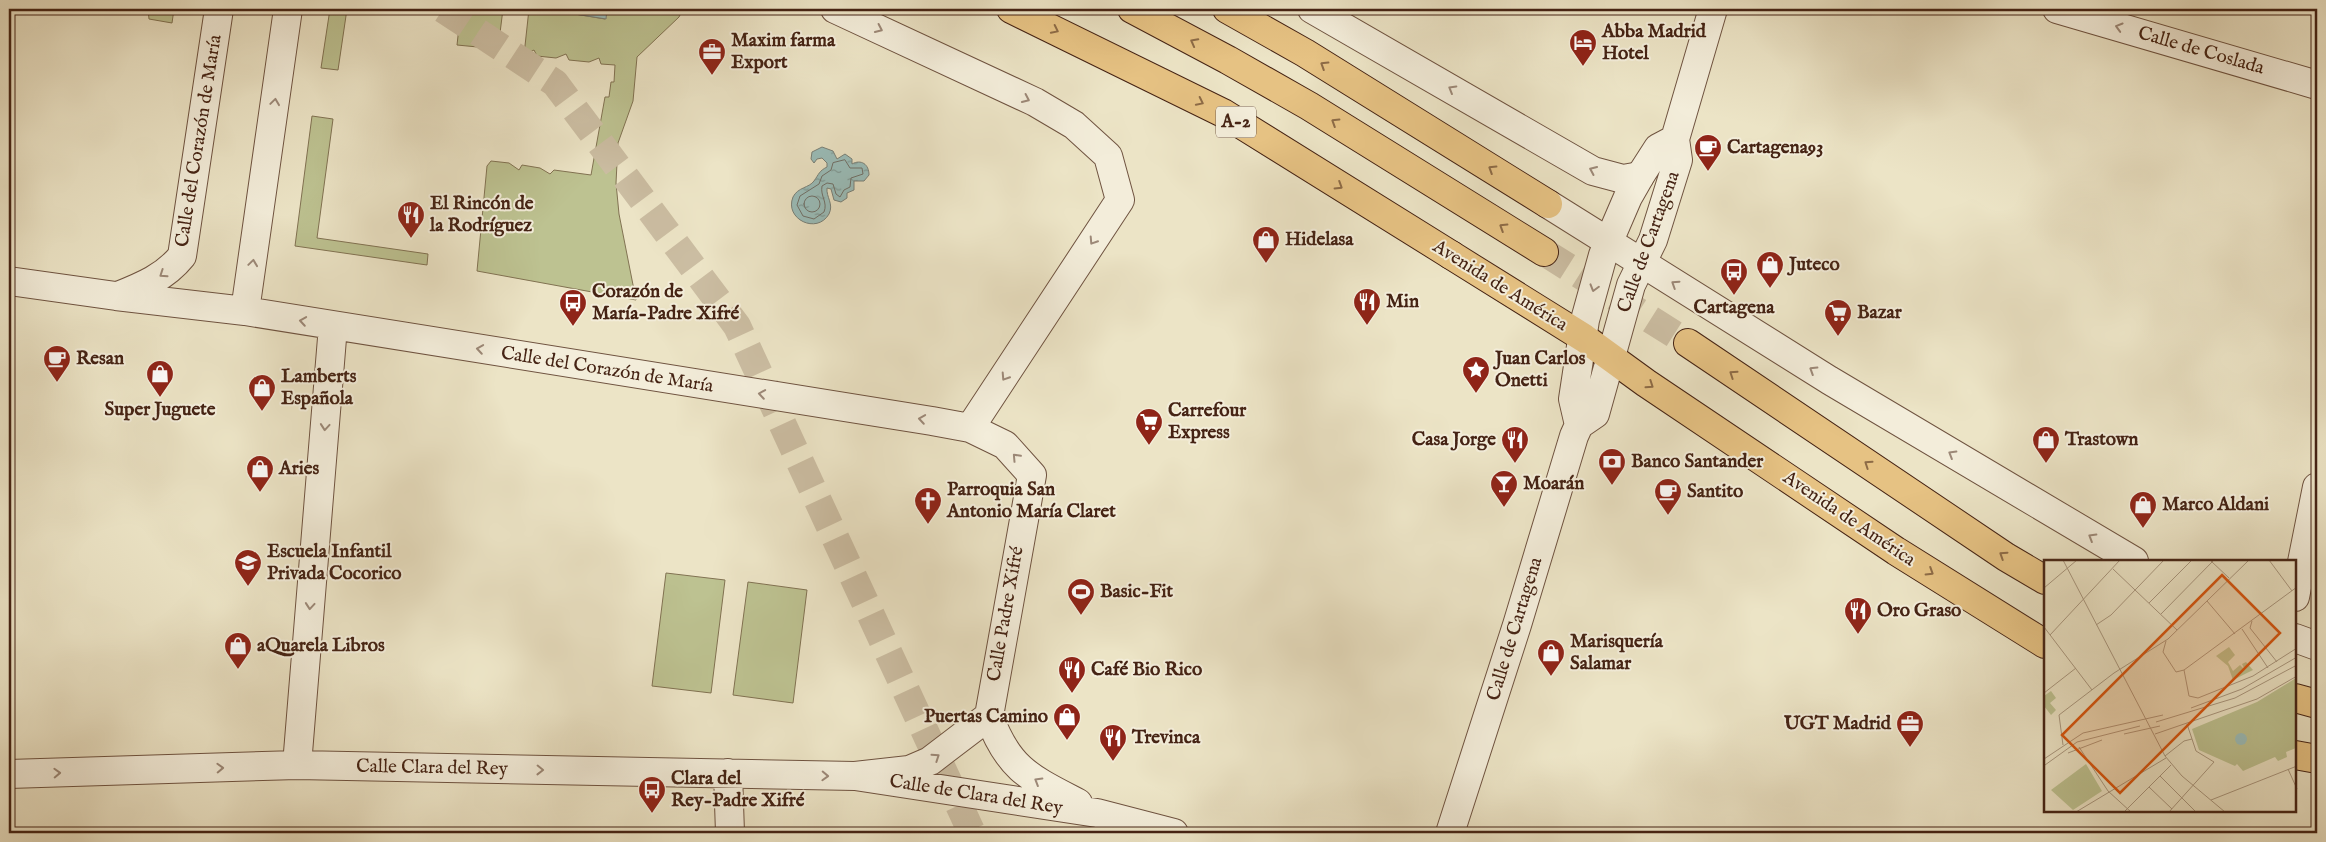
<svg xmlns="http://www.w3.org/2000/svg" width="2326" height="842" viewBox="0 0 2326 842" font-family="'IM FELL English',serif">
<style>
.green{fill:#bdc291;stroke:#817252}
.water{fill:url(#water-ripples);stroke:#788078}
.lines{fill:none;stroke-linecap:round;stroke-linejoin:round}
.shore{stroke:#707068;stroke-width:1}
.motorway-tunnel{stroke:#cbbda2;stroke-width:28;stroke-dasharray:28 14;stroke-linecap:butt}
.minor-casing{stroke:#6f5340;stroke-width:30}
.tertiary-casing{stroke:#6f5340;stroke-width:30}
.primary-casing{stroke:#452314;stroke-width:30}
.motorway-casing{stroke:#452314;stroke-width:30}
.minor{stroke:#f3edda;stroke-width:28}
.tertiary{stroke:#f3edda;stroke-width:28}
.primary{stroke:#e6c283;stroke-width:28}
.motorway{stroke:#e6c283;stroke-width:28}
.oneway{stroke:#9c8877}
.oneway2{stroke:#8d6b46}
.labels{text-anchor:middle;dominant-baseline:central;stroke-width:4;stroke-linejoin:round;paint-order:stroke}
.shield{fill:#f3edda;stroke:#79604f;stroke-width:1}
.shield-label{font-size:18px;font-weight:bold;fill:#452314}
.poi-label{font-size:19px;font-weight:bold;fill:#452314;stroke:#f3edda;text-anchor:start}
.street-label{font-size:19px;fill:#452314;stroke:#f3edda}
.inset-road{fill:none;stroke:#a9977f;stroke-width:1}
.view{fill:#d8540d;fill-opacity:0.15;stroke:#d8540d;stroke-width:2.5}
.inset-edge{fill:none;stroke:#452314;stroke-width:2.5}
</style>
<defs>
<pattern id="water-ripples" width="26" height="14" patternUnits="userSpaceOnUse" patternTransform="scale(1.25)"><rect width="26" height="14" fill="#9abebb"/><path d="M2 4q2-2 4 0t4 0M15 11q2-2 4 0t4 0" fill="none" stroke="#7f9a97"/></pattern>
</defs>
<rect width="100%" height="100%" fill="#ece4c6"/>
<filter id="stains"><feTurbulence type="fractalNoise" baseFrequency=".004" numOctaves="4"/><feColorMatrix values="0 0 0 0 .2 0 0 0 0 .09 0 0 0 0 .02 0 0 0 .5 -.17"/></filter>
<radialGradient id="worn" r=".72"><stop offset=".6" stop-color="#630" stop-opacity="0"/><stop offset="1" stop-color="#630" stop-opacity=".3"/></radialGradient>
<path class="green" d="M148,9H174L172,23L149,19Z
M330,9H347L338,70L321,68Z
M461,9H503L498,49L457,45Z
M529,9H544L605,19L607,9H683L679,17L637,57L633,101L618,143L616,183L619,214L636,300L477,271L487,166L491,161L509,163L519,170L522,165L540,168L550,174L554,170L591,175L605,97H609L611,82H614L615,65L601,64L599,58L589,62L569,60L566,54L556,58L537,56L534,50L524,55Z
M312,116L333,119L317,238L428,254L427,265L295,246Z
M666,573L725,580L711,693L652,686Z
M748,582L807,590L793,703L733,695Z"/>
<path class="water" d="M544,9H607L606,19Z
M822,147L833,151L837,159L845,154L852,159V164C861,159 869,164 869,175L864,181H854V190L847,193V198L841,202L834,200L831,189L827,188C826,197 834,204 829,214C817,235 784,219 793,197C798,187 809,188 814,181C819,174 819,171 827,167V163L822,158L817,159L814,163L811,159L812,152Z"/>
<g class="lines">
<path class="shore" d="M845,160L850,168H862L863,174L851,178L850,187L844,190L840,197L836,194L833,184L827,183L822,186C820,196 828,202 824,212L814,219L803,216L797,205L800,196L819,184L822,176L831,170L833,163Z
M804 204a8 8 0 1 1 16 0a8 8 0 1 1-16 0Z"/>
<path class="motorway-tunnel" d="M443,9L555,83L737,326L972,833
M1544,252L1688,343"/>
<defs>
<path id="minor" d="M835,9L1035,102L1074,125L1108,156L1120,200L970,428
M1312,9L1593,171L1623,179L1640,176
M2057,9L2317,85
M1548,204L1829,380L2134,561
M9,281L116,296L245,311L932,421L970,428L1005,445L1032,475L989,716L930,761L909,770L855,776
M118,296C143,286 165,277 182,256L219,9
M245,311L288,9
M2295,597L2317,487
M2295,638L2317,646
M989,716C1008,769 1030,778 1078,803
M297,765L333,326
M728,773L730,833
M9,774L297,765L855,776L1097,813L1174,833"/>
<path id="tertiary" d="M1579,425L1573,399L1585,320L1603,255L1628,197L1640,176L1658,148L1675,139
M1450,833L1517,625L1574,436L1579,425L1595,414L1631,285L1653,240L1678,160L1675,139L1713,9"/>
<path id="primary" d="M1451,255L1584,338L1646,383L1896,551L2045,644
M2295,755L2317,759"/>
<path id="motorway" d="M1011,9L1223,113L1451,255
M1132,9L1228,60L1309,106L1544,252
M1227,9L1305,53L1548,204
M1688,343L2006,557L2045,580
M2295,698L2317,704"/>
</defs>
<use href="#minor" class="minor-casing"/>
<use href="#tertiary" class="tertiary-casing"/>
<use href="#primary" class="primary-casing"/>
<use href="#motorway" class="motorway-casing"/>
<use href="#minor" class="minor"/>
<use href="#tertiary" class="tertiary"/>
<use href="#primary" class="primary"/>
<use href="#motorway" class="motorway"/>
</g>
<defs><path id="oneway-chevron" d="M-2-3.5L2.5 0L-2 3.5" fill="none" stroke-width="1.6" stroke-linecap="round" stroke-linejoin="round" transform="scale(1.25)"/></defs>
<g class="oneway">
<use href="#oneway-chevron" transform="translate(2119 27) rotate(-164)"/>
<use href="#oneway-chevron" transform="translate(879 29) rotate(25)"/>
<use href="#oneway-chevron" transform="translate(1452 89) rotate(-150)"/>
<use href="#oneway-chevron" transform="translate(1026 99) rotate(25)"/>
<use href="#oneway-chevron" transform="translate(275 102) rotate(-82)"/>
<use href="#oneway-chevron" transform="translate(1593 170) rotate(-156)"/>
<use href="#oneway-chevron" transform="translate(1093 241) rotate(123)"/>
<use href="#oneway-chevron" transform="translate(253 263) rotate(-82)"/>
<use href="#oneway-chevron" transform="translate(163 274) rotate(146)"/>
<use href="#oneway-chevron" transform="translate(1675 284) rotate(-147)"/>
<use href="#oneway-chevron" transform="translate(1594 288) rotate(106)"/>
<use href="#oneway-chevron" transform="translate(303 321) rotate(-171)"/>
<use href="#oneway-chevron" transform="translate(480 349) rotate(-171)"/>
<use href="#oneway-chevron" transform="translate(1813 370) rotate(-148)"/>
<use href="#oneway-chevron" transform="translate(1005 377) rotate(123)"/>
<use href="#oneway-chevron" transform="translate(762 394) rotate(-171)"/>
<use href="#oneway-chevron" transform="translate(922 419) rotate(-171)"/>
<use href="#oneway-chevron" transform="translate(325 427) rotate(95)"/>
<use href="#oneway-chevron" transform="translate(1952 454) rotate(-149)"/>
<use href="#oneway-chevron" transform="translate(1016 457) rotate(-133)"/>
<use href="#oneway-chevron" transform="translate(2092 537) rotate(-149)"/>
<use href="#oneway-chevron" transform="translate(310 606) rotate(95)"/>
<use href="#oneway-chevron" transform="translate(936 757) rotate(-34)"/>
<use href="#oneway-chevron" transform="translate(220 768) rotate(-2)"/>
<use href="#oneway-chevron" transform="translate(540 770) rotate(1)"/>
<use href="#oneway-chevron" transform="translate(57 773) rotate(-2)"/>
<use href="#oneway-chevron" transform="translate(825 776) rotate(2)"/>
<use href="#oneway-chevron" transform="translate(1038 781) rotate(-149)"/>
</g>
<g class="oneway2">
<use href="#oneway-chevron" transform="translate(1055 30) rotate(26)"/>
<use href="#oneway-chevron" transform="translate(1194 42) rotate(-152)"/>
<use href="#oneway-chevron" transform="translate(1324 65) rotate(-148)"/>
<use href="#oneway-chevron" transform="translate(1200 102) rotate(26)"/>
<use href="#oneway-chevron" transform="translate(1335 122) rotate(-148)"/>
<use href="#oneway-chevron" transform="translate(1492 169) rotate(-148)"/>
<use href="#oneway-chevron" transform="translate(1339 186) rotate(32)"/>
<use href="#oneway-chevron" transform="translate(1503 227) rotate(-148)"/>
<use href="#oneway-chevron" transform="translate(1733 374) rotate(-146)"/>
<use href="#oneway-chevron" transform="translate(1650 385) rotate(34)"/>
<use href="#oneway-chevron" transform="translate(1868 464) rotate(-146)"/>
<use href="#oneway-chevron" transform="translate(2003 555) rotate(-147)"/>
<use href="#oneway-chevron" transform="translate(1930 572) rotate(32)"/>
</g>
<defs>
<symbol id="hotel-pin" viewBox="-11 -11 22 30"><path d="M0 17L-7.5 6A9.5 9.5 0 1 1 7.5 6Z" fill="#8f2418" stroke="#f3edda"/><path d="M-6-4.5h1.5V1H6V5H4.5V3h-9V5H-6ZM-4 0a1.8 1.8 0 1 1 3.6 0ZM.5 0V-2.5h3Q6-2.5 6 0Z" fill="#fff"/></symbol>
<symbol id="office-pin" viewBox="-11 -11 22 30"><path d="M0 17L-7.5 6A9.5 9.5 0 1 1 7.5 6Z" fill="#8f2418" stroke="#f3edda"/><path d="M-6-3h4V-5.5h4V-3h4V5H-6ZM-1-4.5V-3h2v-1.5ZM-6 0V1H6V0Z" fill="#fff"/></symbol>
<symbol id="cafe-pin" viewBox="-11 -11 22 30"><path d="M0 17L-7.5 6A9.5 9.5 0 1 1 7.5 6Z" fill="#8f2418" stroke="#f3edda"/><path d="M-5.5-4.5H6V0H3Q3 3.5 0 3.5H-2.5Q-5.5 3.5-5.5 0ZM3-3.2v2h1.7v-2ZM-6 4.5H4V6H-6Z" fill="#fff"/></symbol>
<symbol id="restaurant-pin" viewBox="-11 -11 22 30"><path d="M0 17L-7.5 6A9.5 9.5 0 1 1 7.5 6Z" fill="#8f2418" stroke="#f3edda"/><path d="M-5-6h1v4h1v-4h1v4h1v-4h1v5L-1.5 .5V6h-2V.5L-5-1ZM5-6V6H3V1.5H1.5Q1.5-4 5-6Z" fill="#fff"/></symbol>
<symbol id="shop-pin" viewBox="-11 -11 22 30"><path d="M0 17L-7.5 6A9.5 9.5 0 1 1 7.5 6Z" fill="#8f2418" stroke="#f3edda"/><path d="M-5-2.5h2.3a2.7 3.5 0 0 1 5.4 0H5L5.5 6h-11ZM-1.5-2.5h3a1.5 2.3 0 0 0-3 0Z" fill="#fff"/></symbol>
<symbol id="bus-pin" viewBox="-11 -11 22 30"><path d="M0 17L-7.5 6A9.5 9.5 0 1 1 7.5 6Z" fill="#8f2418" stroke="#f3edda"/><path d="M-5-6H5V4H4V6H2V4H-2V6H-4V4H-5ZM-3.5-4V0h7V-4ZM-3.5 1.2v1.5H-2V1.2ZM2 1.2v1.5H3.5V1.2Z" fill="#fff"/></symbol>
<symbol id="supermarket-pin" viewBox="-11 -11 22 30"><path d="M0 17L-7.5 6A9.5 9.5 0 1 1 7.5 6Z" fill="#8f2418" stroke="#f3edda"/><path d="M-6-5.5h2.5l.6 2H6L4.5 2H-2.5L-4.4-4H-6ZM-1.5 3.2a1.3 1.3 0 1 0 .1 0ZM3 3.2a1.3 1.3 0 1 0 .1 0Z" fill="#fff"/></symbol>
<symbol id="sight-pin" viewBox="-11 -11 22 30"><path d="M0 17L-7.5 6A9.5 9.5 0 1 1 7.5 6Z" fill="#8f2418" stroke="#f3edda"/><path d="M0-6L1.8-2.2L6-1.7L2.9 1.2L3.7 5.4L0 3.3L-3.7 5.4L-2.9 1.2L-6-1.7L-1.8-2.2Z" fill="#fff"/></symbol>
<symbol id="bank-pin" viewBox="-11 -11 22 30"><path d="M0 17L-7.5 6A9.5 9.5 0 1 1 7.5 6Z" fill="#8f2418" stroke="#f3edda"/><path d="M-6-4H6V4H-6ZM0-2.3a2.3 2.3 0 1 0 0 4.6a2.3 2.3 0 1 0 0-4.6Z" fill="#fff"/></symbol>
<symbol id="bar-pin" viewBox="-11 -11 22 30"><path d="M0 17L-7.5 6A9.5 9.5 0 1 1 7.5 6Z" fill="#8f2418" stroke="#f3edda"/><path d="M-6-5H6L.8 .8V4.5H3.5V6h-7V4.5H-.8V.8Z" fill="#fff"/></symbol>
<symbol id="church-pin" viewBox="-11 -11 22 30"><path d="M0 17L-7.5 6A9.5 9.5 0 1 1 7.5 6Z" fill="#8f2418" stroke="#f3edda"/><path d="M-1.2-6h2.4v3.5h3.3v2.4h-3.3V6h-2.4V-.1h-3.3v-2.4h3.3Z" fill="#fff"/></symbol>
<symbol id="school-pin" viewBox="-11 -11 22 30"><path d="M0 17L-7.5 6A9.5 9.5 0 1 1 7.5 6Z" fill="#8f2418" stroke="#f3edda"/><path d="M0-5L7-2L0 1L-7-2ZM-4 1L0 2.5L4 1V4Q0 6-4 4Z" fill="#fff"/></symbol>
<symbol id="stadium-pin" viewBox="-11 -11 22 30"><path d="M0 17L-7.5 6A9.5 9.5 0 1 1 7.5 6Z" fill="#8f2418" stroke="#f3edda"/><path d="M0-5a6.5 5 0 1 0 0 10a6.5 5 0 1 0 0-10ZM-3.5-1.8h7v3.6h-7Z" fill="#fff"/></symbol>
</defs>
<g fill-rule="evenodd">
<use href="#hotel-pin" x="1567" y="27" width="32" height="43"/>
<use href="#office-pin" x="696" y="36" width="32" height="43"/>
<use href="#cafe-pin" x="1692" y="132" width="32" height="43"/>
<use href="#restaurant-pin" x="395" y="199" width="32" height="43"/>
<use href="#shop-pin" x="1250" y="224" width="32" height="43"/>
<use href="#shop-pin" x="1754" y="249" width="32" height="43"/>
<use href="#bus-pin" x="1718" y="256" width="32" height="43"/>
<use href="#restaurant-pin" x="1351" y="286" width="32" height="43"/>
<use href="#bus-pin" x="557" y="287" width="32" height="43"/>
<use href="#supermarket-pin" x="1822" y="297" width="32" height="43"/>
<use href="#cafe-pin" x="41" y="343" width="32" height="43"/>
<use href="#sight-pin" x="1460" y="354" width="32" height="43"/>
<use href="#shop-pin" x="144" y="358" width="32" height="43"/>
<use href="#shop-pin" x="246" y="372" width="32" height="43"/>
<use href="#supermarket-pin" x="1133" y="406" width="32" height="43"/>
<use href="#restaurant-pin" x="1499" y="424" width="32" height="43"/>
<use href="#shop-pin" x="2030" y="424" width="32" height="43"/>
<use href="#bank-pin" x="1596" y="446" width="32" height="43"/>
<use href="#shop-pin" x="244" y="453" width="32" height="43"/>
<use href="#bar-pin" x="1488" y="468" width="32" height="43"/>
<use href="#cafe-pin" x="1652" y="476" width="32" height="43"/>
<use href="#church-pin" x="912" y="485" width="32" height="43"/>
<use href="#shop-pin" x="2127" y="489" width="32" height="43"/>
<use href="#school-pin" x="232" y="547" width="32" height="43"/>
<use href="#stadium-pin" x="1065" y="576" width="32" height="43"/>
<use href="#restaurant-pin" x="1842" y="595" width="32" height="43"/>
<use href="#shop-pin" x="222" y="630" width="32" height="43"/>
<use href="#shop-pin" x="1535" y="637" width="32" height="43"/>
<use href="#restaurant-pin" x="1056" y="654" width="32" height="43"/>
<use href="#shop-pin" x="1051" y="701" width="32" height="43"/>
<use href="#office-pin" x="1894" y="708" width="32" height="43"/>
<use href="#restaurant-pin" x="1097" y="722" width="32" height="43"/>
<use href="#bus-pin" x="636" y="774" width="32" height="43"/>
</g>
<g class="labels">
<rect class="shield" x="1216" y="106.5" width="40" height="31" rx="4"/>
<g class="shield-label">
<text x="1236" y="122">A-2</text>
</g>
<g class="poi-label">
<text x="1602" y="32">Abba Madrid<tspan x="1602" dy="22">Hotel</tspan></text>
<text x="731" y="41">Maxim farma<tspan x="731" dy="22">Export</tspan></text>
<text x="1727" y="148">Cartagena93</text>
<text x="430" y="204">El Rincón de<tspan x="430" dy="22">la Rodríguez</tspan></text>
<text x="1285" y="240">Hidelasa</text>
<text x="1789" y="265">Juteco</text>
<text x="592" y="292">Corazón de<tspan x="592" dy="22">María-Padre Xifré</tspan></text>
<text x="1386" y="302">Min</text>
<text x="1734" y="308" text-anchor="middle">Cartagena</text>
<text x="1857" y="313">Bazar</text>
<text x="76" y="359">Resan</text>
<text x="1495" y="359">Juan Carlos<tspan x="1495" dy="22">Onetti</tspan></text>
<text x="281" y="377">Lamberts<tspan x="281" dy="22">Española</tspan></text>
<text x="160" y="410" text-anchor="middle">Super Juguete</text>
<text x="1168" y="411">Carrefour<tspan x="1168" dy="22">Express</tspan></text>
<text x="1496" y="440" text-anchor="end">Casa Jorge</text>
<text x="2065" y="440">Trastown</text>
<text x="1631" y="462">Banco Santander</text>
<text x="279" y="469">Aries</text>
<text x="1523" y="484">Moarán</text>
<text x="947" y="490">Parroquia San<tspan x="947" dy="22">Antonio María Claret</tspan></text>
<text x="1687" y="492">Santito</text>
<text x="2162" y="505">Marco Aldani</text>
<text x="267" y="552">Escuela Infantil<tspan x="267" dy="22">Privada Cocorico</tspan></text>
<text x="1100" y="592">Basic-Fit</text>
<text x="1877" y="611">Oro Graso</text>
<text x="1570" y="642">Marisquería<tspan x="1570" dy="22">Salamar</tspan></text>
<text x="257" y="646">aQuarela Libros</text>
<text x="1091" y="670">Café Bio Rico</text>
<text x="1048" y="717" text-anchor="end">Puertas Camino</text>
<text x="1891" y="724" text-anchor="end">UGT Madrid</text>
<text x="1132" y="738">Trevinca</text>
<text x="671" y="779">Clara del<tspan x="671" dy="22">Rey-Padre Xifré</tspan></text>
</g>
<g class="street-label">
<text transform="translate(2201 51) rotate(16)">Calle de Coslada</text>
<text transform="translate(199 141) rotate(-81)">Calle del Corazón de María</text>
<text transform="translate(1649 242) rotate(-70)">Calle de Cartagena</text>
<text transform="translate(1500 286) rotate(32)">Avenida de América</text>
<text transform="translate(607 370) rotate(9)">Calle del Corazón de María</text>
<text transform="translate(1849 519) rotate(34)">Avenida de América</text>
<text transform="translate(1006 614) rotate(-80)">Calle Padre Xifré</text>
<text transform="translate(1515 629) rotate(-73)">Calle de Cartagena</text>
<text transform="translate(432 768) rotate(1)">Calle Clara del Rey</text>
<text transform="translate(976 795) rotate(9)">Calle de Clara del Rey</text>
</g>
</g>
<g transform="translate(2044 560)">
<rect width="252" height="252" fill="#ece4c6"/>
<path d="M185,87L191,95L184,102L189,111L196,105L201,110L198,104L202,102L209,110L189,120L184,106L172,96ZM252,118V188L242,192L243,197L234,201L231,197L199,211L193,204L191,206L155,190L148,169L213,142ZM7,131L12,138L6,143L12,150L7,155L0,146V136ZM42,204L58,231L29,250L7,230Z" fill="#bdc291"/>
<path d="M191 179a6 6 0 1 1 12 0a6 6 0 1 1-12 0Z" fill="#9abebb"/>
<path class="inset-road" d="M19,0L121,196L138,216L181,252M225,0L248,31M167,1L185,18M69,9L133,70M0,28L33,0M163,41L191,74M105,43L148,0M117,54L170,0M208,61L206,68L233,102M52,65L67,55L120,0M0,67L48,130M198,69L224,108M6,75L76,0M122,81L119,92L132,112L140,110L253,27M140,110L145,136L154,138L209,116L253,88M0,133L32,108M147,148L198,129L253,97M112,162L191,138L253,105M80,174L116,166M111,174L213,139L253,116M19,185L15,155L70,113L124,79L205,0M35,187L64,231L87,252M24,193L58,180M121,196L140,181L148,179M0,199L39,173L119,155M1,205L33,182L96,166M244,209L253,229M116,216L152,252M105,227L128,249M167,240L253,206M32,252L122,198M80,252L127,205M125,252L170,202L152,191L143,164"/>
<path class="view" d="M178,15L236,73L76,233L18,175Z"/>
<rect width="252" height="252" class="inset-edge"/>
</g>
<rect width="2326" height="842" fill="none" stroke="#ece4c6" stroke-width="30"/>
<rect x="10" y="10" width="2306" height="822" fill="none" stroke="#452314" stroke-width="2.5"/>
<rect x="15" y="15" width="2296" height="812" fill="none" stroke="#452314"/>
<rect width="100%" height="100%" filter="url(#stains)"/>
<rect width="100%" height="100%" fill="url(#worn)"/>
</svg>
